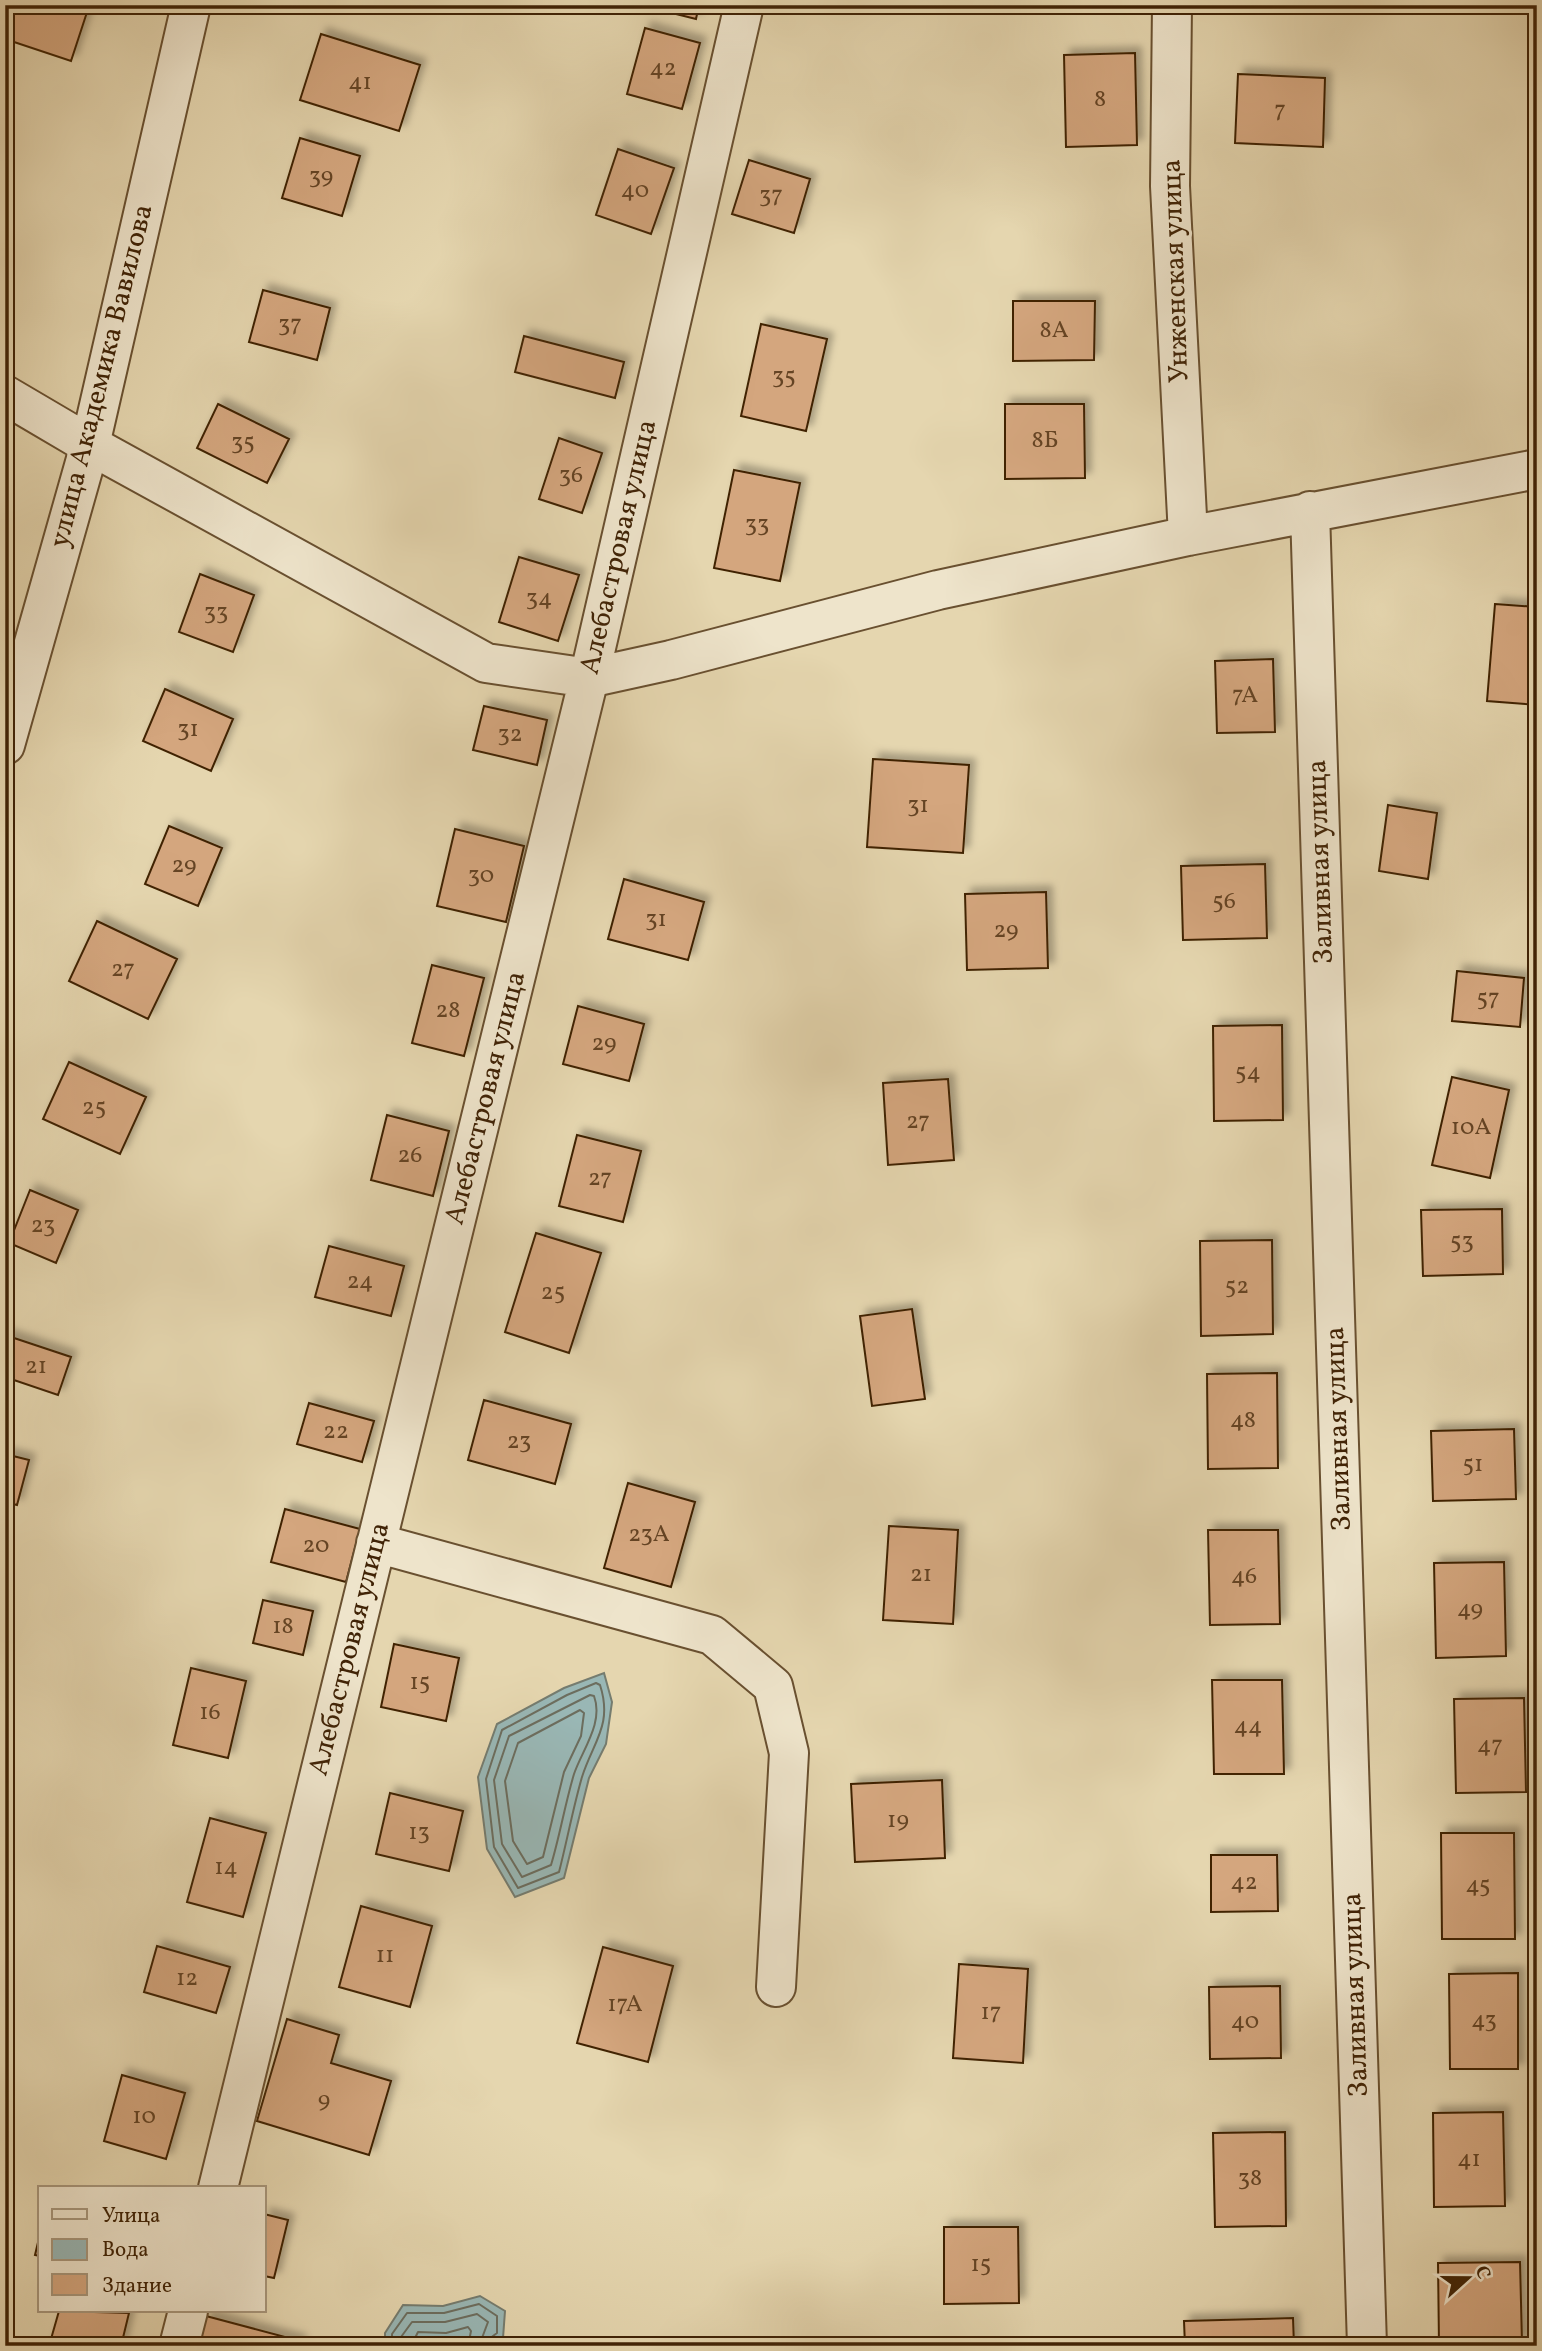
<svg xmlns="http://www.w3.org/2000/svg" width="1542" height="2351" viewBox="0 0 1542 2351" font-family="Vollkorn,serif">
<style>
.water{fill:#99b7b5;stroke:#757c6f;stroke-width:2}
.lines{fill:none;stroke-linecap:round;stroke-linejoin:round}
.shore{stroke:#6c6d5e;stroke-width:2}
.building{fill:#d4a67e;stroke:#402306;stroke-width:2;filter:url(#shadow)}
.minor-casing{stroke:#695030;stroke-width:42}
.minor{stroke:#eee4cb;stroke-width:38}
.labels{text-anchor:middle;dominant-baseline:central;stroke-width:6;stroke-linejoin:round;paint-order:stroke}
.number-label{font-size:24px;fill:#654424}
.street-label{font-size:28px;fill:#402306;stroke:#eee4cb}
</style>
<defs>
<filter id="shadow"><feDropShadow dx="6" dy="-6" stdDeviation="3.5" flood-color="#0004"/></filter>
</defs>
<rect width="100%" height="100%" fill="#e5d6af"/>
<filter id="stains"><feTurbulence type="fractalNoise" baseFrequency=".00286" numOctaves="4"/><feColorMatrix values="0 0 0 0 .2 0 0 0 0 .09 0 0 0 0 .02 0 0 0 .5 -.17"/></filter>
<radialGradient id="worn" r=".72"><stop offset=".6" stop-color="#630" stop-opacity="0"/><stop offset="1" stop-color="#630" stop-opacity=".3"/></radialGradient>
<path class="water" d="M604,1673L612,1702L606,1744L589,1778L564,1878L515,1897L487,1849L478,1777L497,1724L564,1688Z
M480,2296L505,2311L503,2338L491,2346H385V2333L403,2305L443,2306Z"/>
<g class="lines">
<path class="shore" d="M596,1683L600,1685C613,1725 593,1742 582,1777C573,1808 567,1841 559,1872L518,1888L494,1847L486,1779L502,1730L567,1695Z
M590,1695L594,1696C604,1723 582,1750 574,1774C565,1804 560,1835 551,1865L522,1877L502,1844L494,1780L509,1736Z
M580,1710L584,1713L581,1736L564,1772L543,1857L527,1864L513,1841L505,1781L518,1743Z
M392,2346V2334L407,2313H444L479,2304L497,2316V2333L489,2339L488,2346
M401,2346V2337L412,2322H445L477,2314L488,2322L479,2346
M411,2346L418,2332L446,2333L468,2327L471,2331L468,2346"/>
</g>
<path class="building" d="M5,5L89,6L71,61L5,39Z
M640,5H699L696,19Z
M1228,5H1303V11Z
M645,28L700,43L682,109L627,94Z
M321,34L420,65L399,131L300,100Z
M1135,53L1137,145L1066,147L1064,55Z
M1238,74L1325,78L1323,147L1235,143Z
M300,138L360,156L342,216L282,198Z
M618,149L674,168L651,234L596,215Z
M749,160L810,179L794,233L732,214Z
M263,290L330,308L317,360L249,342Z
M1013,301H1095L1094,360L1013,361Z
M761,324L827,339L806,431L741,416Z
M524,336L624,362L615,398L515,372Z
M218,404L289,439L267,483L197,448Z
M1005,404H1084L1085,478L1005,479Z
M559,438L602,453L582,513L539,499Z
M734,470L800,483L780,581L714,568Z
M519,557L579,575L558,641L499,622Z
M200,574L254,595L233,652L179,632Z
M1495,604L1537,607V705L1487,701Z
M1273,659L1275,732L1217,733L1215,661Z
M165,689L233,719L211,771L143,741Z
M484,706L547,720L537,765L473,750Z
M873,759L969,765L963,853L867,847Z
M1388,805L1437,813L1428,879L1379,871Z
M169,826L222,848L198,906L145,884Z
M455,829L524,846L506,922L437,906Z
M1265,864L1267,938L1183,940L1181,866Z
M624,879L704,902L688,960L608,939Z
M1046,892L1048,968L967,970L965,894Z
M97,921L177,959L148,1019L69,981Z
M432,965L484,978L464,1056L412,1043Z
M1457,971L1524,978L1520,1027L1452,1021Z
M578,1006L644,1024L629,1081L563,1064Z
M1282,1025L1283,1120L1214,1121L1213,1026Z
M69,1062L146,1097L120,1154L43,1119Z
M1452,1077L1509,1090L1490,1178L1432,1165Z
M948,1079L954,1160L888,1165L883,1083Z
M387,1115L449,1131L433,1196L371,1180Z
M577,1135L641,1151L623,1222L559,1206Z
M30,1190L78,1210L56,1263L9,1243Z
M1502,1209L1503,1274L1423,1276L1421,1210Z
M536,1233L601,1253L569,1353L505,1332Z
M1272,1240L1273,1334L1201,1336L1200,1241Z
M329,1246L404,1266L391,1316L315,1297Z
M912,1309L925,1399L872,1406L860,1316Z
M5,1335L71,1357L58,1395L5,1377Z
M1277,1373L1278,1468L1208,1469L1207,1374Z
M484,1400L571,1424L555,1484L468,1460Z
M309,1403L374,1421L362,1462L297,1444Z
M1514,1429L1516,1499L1433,1501L1431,1431Z
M5,1454L29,1460L17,1505L5,1502Z
M628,1483L695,1502L671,1587L604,1568Z
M285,1509L360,1529L346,1582L271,1562Z
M889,1526L958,1530L953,1624L883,1620Z
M1208,1530H1278L1280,1624L1210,1625Z
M1504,1562L1506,1656L1436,1658L1434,1563Z
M263,1600L313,1611L303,1655L253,1643Z
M394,1644L459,1658L446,1721L381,1707Z
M191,1668L246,1681L228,1758L173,1745Z
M1212,1680H1282L1284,1774H1214Z
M1524,1698L1526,1792L1456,1793L1454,1699Z
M942,1780L945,1858L855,1862L851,1784Z
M390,1793L463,1811L449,1871L376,1854Z
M210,1818L266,1833L243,1917L187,1902Z
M1441,1833H1514L1515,1939H1442Z
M1211,1855H1277L1278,1911L1211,1912Z
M361,1906L432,1926L410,2007L339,1987Z
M157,1946L230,1967L216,2013L144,1992Z
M603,1947L673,1966L648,2062L577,2043Z
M959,1964L1028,1969L1023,2063L953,2058Z
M1518,1973V2069H1450L1449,1974Z
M1280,1986L1281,2058L1210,2059L1209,1987Z
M287,2019L339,2035L331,2063L391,2081L369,2155L257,2121Z
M122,2075L185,2093L166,2159L104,2141Z
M1503,2112L1505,2206L1434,2207L1433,2113Z
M1285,2132L1286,2226L1215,2227L1213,2133Z
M264,2214L288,2220L274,2278L264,2276Z
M944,2227H1018L1019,2303L944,2304Z
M40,2234V2256L35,2255Z
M1520,2262L1522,2343L1439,2344L1438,2263Z
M59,2311L129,2313L121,2346H49Z
M206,2316L300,2341L299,2346H199Z
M1293,2318L1294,2346H1185L1184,2321Z"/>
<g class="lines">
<defs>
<path id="minor" d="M1172,5L1170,186L1188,536
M5,395L90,445L486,663L589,678L671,660L938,590L1188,536L1537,469
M1310,511L1367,2346
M5,745L90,445L191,5
M376,1543L712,1635L773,1686L789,1753L776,1987
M218,2188L589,678L744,5
M179,2346L188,2311"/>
</defs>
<use href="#minor" class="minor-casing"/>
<use href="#minor" class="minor"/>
</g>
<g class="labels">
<g class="number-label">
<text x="663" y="69">42</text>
<text x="360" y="83">41</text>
<text x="1100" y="100">8</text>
<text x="1280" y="111">7</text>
<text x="321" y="177">39</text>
<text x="635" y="191">40</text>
<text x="771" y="196">37</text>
<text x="290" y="325">37</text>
<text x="1054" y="331">8А</text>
<text x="784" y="377">35</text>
<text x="1045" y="441">8Б</text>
<text x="243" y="443">35</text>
<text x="571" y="476">36</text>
<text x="757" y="525">33</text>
<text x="539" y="599">34</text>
<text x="216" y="613">33</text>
<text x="1245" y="696">7А</text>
<text x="188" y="730">31</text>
<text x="510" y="735">32</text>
<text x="918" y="806">31</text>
<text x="184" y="866">29</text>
<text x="481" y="876">30</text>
<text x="1224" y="902">56</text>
<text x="656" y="920">31</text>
<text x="1006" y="931">29</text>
<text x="123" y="970">27</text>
<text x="1488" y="999">57</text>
<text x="448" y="1011">28</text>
<text x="604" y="1044">29</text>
<text x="1248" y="1073">54</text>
<text x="94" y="1108">25</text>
<text x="918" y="1122">27</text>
<text x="1471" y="1128">10А</text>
<text x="410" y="1156">26</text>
<text x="600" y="1179">27</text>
<text x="43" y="1226">23</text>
<text x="1462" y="1242">53</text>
<text x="360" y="1282">24</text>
<text x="1237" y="1287">52</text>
<text x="553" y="1293">25</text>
<text x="36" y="1367">21</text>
<text x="1243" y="1421">48</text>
<text x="336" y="1432">22</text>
<text x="519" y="1442">23</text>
<text x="1473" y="1465">51</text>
<text x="649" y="1535">23А</text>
<text x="316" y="1546">20</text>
<text x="921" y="1575">21</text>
<text x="1244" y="1577">46</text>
<text x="1470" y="1610">49</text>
<text x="283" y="1627">18</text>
<text x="420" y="1683">15</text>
<text x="210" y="1713">16</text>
<text x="1248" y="1727">44</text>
<text x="1490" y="1746">47</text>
<text x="898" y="1821">19</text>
<text x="419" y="1833">13</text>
<text x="226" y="1868">14</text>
<text x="1244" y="1883">42</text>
<text x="1478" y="1886">45</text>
<text x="385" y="1956">11</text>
<text x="187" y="1979">12</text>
<text x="625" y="2005">17А</text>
<text x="991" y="2013">17</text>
<text x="1484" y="2021">43</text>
<text x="1245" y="2022">40</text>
<text x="324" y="2101">9</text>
<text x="144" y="2117">10</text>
<text x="1469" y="2160">41</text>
<text x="1250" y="2179">38</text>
<text x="981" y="2265">15</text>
</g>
<g class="street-label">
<text transform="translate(1176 271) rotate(-92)">Унженская улица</text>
<text transform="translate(102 376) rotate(-76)">улица Академика Вавилова</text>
<text transform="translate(619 547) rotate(-77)">Алебастровая улица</text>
<text transform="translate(1321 862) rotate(-92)">Заливная улица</text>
<text transform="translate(486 1098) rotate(-76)">Алебастровая улица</text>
<text transform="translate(1339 1429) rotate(-92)">Заливная улица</text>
<text transform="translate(350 1649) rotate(-76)">Алебастровая улица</text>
<text transform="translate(1356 1995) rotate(-92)">Заливная улица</text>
</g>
</g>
<rect width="1542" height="2351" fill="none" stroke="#e5d6af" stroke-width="28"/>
<rect x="7" y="7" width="1528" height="2337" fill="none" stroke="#402306" stroke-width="3.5"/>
<rect x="14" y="14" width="1514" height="2323" fill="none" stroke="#402306" stroke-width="2"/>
<rect x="38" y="2186" width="228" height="126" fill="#eee4cb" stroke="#a8977c" stroke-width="2"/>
<rect x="52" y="2209" width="35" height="10" fill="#eee4cb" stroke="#a8977c" stroke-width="2"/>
<text x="102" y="2222" font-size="21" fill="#402306">Улица</text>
<rect x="52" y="2239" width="35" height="21" fill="#99b7b5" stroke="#a8977c" stroke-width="2"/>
<text x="102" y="2256" font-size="21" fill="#402306">Вода</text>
<rect x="52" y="2274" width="35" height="21" fill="#d4a67e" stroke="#a8977c" stroke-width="2"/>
<text x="102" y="2292" font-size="21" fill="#402306">Здание</text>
<g transform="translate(1468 2278) rotate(69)" stroke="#eee4cb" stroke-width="5" paint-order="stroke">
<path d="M0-5L12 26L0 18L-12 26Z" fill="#402306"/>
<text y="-10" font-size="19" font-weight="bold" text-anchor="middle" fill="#402306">С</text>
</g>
<rect width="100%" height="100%" filter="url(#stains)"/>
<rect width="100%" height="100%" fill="url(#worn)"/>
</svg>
